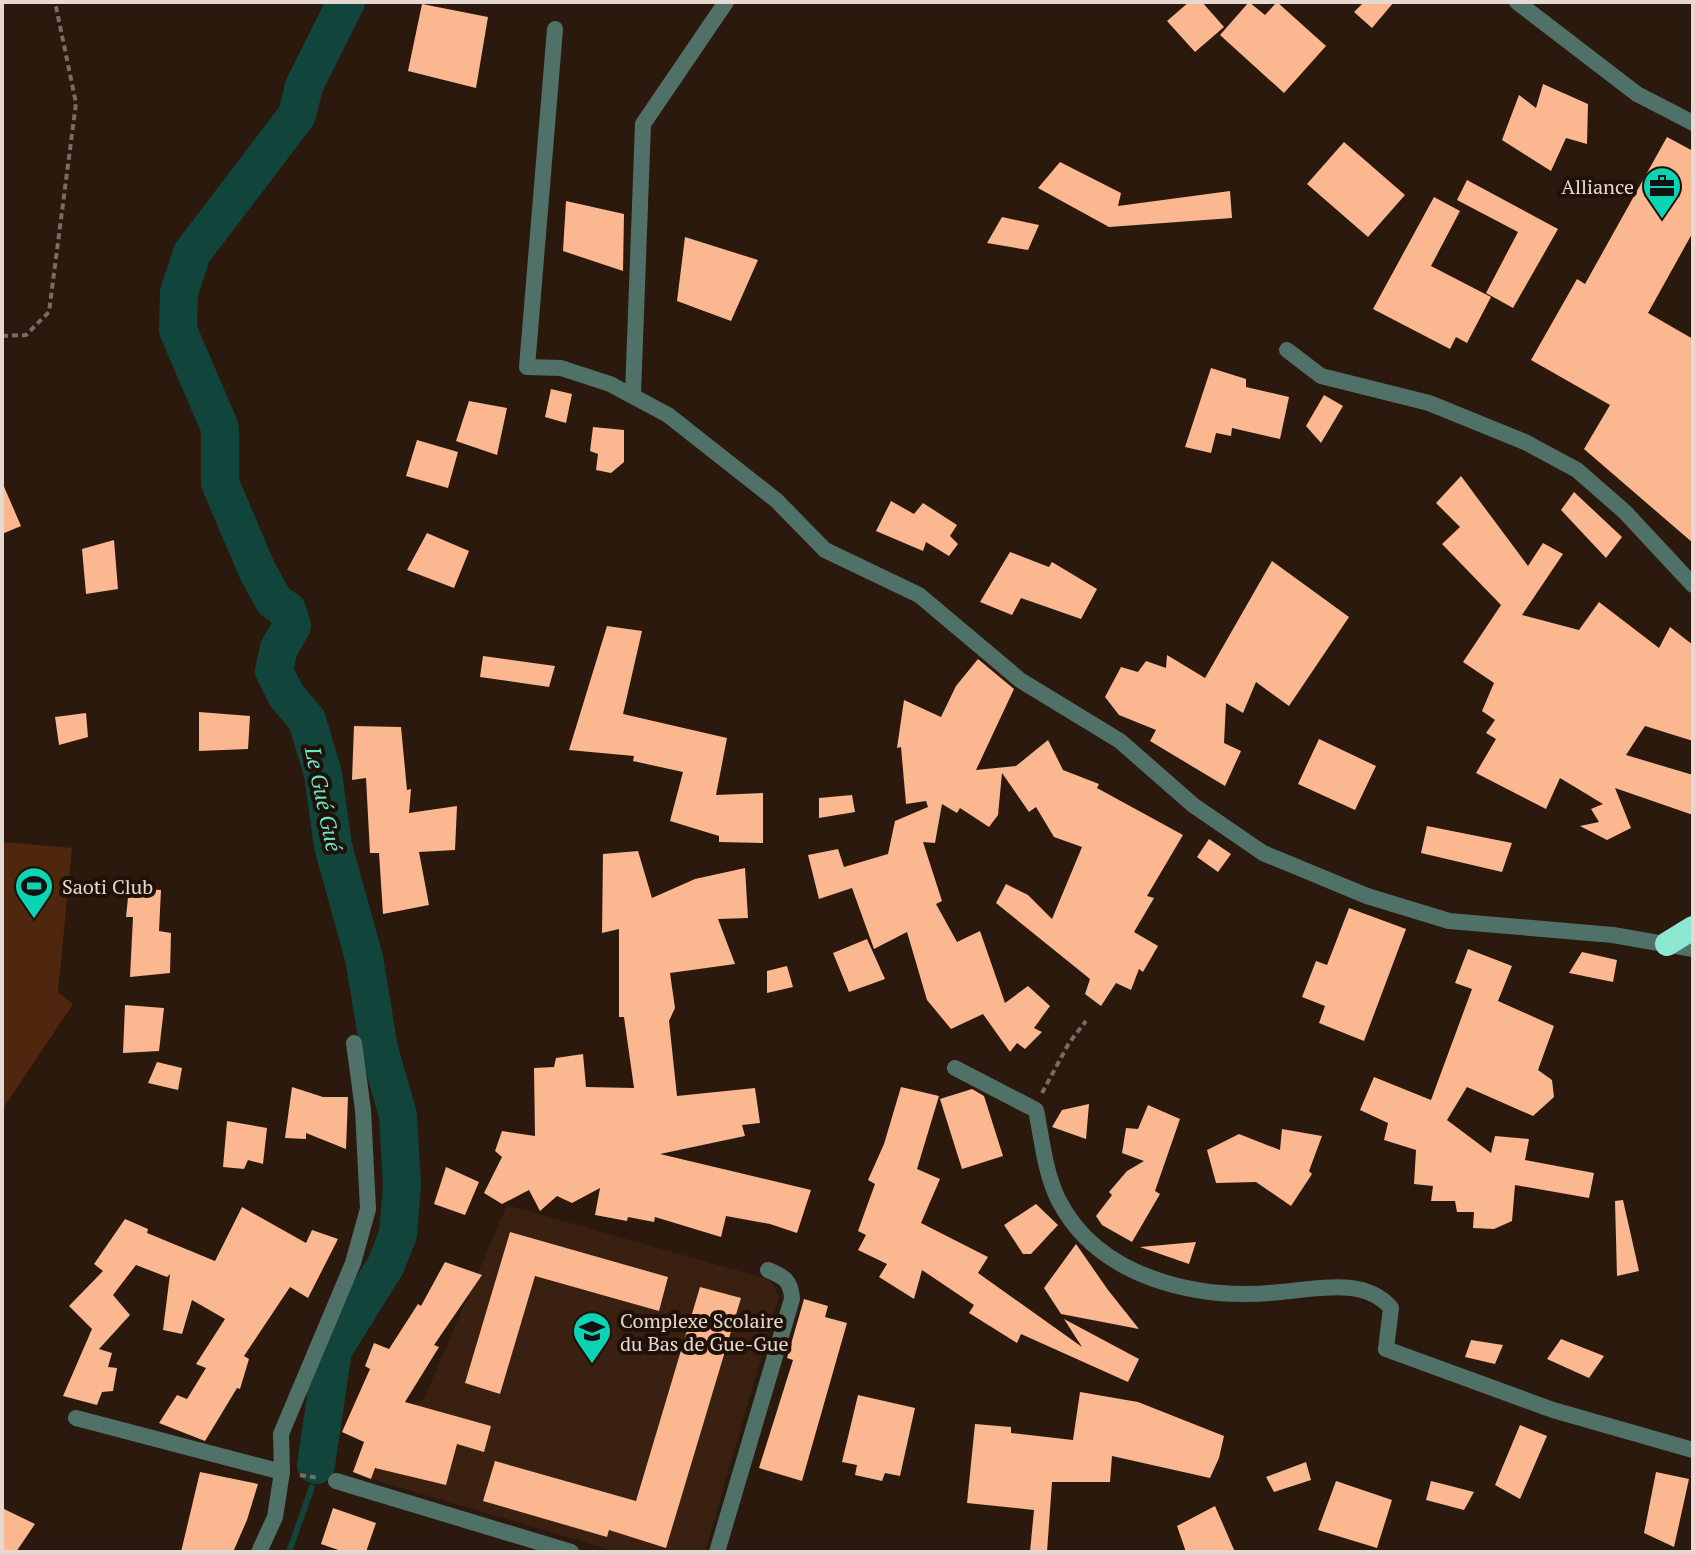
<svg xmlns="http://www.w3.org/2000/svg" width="1695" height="1554" viewBox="0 0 1695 1554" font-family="'PT Serif',serif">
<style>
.built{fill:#392011}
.green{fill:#4e270e}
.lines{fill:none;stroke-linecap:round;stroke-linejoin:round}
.stream{stroke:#11443a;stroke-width:6}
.river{stroke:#11443a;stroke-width:38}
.building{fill:#fab790}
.path{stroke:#7b6b62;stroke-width:4;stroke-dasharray:6 4;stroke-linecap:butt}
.street{stroke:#4f7168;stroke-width:16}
.highway{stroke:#8de8d2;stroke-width:24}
.labels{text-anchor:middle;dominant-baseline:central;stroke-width:8;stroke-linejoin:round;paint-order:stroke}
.poi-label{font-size:20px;fill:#e6d9d2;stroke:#211006;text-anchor:start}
.water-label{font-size:22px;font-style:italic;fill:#65e8cc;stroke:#211006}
</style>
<rect width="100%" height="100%" fill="#2b190e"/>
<path class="built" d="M507,1205L770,1280L779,1296L705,1552H618L371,1479L403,1409L424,1399Z"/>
<path class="green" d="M2,842L72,848L58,992L73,1004L2,1110Z"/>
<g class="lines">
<path class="stream" d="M289,1552L312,1487"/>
<path class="river" d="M316,1465L333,1350L386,1265L398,1234L402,1185L398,1115L379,1049L364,958L333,846L323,774L307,720L286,695L274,671L279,648L292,626L287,610L274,601L257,570L220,483V428L178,330L179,292L192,253L297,115L304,86L346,2"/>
</g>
<path class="building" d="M1189,2H1202L1224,27L1195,52L1167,21Z
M1249,2L1265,15L1277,2L1326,46L1284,93L1220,35Z
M1364,2H1394L1372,28L1354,12Z
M422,4L488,17L476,88L408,71Z
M1543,84L1588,104L1587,144L1566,138L1551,171L1502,140L1519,95L1536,108Z
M1667,137L1693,151V232L1648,313L1693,339V543L1584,449L1610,405L1531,360L1577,279L1585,284Z
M1344,142L1405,195L1368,237L1307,184Z
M1060,162L1121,193L1118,206L1230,191L1232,218L1109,227L1038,188Z
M1467,180L1558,229L1513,308L1486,293L1518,232L1457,200Z
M1434,197L1460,211L1431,266L1491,297L1467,343L1456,337L1450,349L1373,309Z
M566,201L624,214L623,271L563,251Z
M1002,217L1039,225L1028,250L987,243Z
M685,237L758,260L731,321L677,301Z
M1211,368L1246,379V387L1289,397L1280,439L1232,428L1231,436L1216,433L1211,453L1185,447Z
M551,389L572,394L566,423L545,417Z
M1324,395L1343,406L1321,443L1306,426Z
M469,401L507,408L497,455L456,441Z
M593,427L624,430V462L611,473L596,470L598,454L590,451Z
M417,440L458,452L448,488L406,476Z
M1461,476L1528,566L1543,543L1563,554L1522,615L1579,630L1599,602L1659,648L1670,627L1693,645V741L1645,726L1626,755L1693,775V815L1615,788L1631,828L1607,840L1580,826L1599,822L1591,809L1603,804L1560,778L1546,809L1476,773L1496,739L1486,733L1495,720L1482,711L1494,683L1463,662L1501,605L1442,544L1460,527L1436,503Z
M2,482L21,526L2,534Z
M1574,492L1622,537L1606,558L1561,510Z
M891,501L914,514L923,503L957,525L950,536L958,544L949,556L926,542L923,551L876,531Z
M427,533L469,551L454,588L407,570Z
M114,540L118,589L86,594L82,549Z
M1010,552L1049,567L1052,562L1097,589L1081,619L1021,598L1012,615L980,602Z
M1272,561L1349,617L1289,706L1256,682L1243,713L1226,703L1224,743L1241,751L1225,786L1150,741L1156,730L1119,715L1105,697L1121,667L1138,672L1146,661L1166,668L1167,655L1205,678Z
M607,626L642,631L623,714L727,738L716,795L763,793V843L719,842V836L670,821L683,772L633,761L634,756L569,750Z
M483,656L555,666L549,687L480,677Z
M978,659L1014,689L976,770L1016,766L1048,740L1063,770L1099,784L1097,788L1183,835L1147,896L1154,898L1134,932L1158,946L1143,972L1139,969L1131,990L1116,983L1101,1006L1085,994L1090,979L996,903L1006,884L1028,895L1052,919L1082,847L1054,837L1036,807L1029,812L1002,773L998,815L989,827L960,808L957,813L942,804L935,843L923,842L942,901L936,904L957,942L980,931L1005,1003L1028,986L1050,1006L1034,1028L1042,1032L1025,1049L1017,1043L1010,1052L983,1014L951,1029L927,1000L907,932L874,949L852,888L819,899L808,855L838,849L844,867L888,854L895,821L928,807L926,801L906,804L901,747L897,748L904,700L941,717L956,686Z
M199,712L250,716L248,749L199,751Z
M86,713L88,737L59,745L55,717Z
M354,726L401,727L407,790L411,789L409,813L457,806L455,850L419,852L429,905L383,914L379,853H370L366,778L352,780Z
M1319,739L1376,766L1355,810L1298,784Z
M852,795L855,812L819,818V798Z
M1427,826L1512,843L1502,872L1421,853Z
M1209,839L1231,854L1218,872L1197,857Z
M638,851L652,898L695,879L745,868L748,918L718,919L735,964L670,973L675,1008L669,1021L677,1096L755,1088L760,1123L742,1125L745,1136L660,1154L811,1190L797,1233L770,1224L726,1216L721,1237L655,1217L654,1222L628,1217L627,1221L595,1215L600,1188L572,1203L557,1196L540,1211L529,1190L502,1204L484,1193L502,1157L495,1151L502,1131L535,1136L534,1068L554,1067L556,1058L583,1054L586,1087L634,1088L624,1017H619V929L602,933L603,854Z
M129,888L161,890L159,931L171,933L170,973L130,977L133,917H126Z
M1349,908L1406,929L1364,1041L1319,1023L1325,1006L1302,997L1316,961L1327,965Z
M867,939L885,979L849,992L833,953Z
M1468,949L1512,966L1498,1001L1554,1026L1538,1070L1552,1080L1554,1097L1533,1116L1467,1087L1447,1120L1491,1153L1495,1136L1529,1139L1525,1160L1594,1173L1589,1198L1515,1185L1512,1221L1494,1229L1473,1228L1474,1212H1457L1455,1201H1431L1433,1186L1414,1184L1416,1150L1384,1140L1388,1123L1360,1110L1374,1077L1431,1100L1472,989L1455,983Z
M1582,952L1617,960L1613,982L1569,973Z
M787,966L793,987L767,993V971Z
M125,1005L164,1008L159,1051L123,1053Z
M157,1062L182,1068L178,1090L148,1083Z
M292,1087L323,1097H348L346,1149L306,1133V1139L285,1138Z
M901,1087L939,1096L917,1169L940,1179L921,1223L988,1257L978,1273L1082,1347L1064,1319L1139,1359L1128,1382L1021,1334L1017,1343L969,1313L974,1305L922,1270L914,1299L879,1277L887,1264L858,1250L866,1235L858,1231L875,1184L868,1180L884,1144Z
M972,1089L984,1096L1003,1156L962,1169L940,1099Z
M1089,1104L1086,1139L1052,1127L1062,1110Z
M1148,1105L1180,1119L1155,1191L1160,1194L1132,1242L1102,1225L1096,1216L1112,1195L1109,1192L1127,1171L1144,1161L1122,1153L1126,1128L1138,1129Z
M227,1121L267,1128L263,1164L248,1160L244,1169L223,1167Z
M1282,1129L1322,1136L1309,1171L1312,1174L1291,1206L1256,1182L1216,1183L1207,1150L1239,1134L1280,1150Z
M446,1167L479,1182L465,1215L434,1204Z
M1623,1200L1639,1271L1617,1276L1615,1201Z
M1036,1204L1058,1225L1031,1254H1023L1004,1225Z
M242,1207L306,1243L312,1230L338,1239L308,1298L290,1287L244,1356L249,1359L240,1389L237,1388L205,1441L159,1423L177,1395L187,1399L206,1368L196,1364L225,1319L192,1300L182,1334L163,1330L170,1274L167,1277L136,1265L113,1295L130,1315L99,1349L112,1353L108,1367L117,1368L113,1391L102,1392L97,1405L63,1396L92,1329L69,1306L103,1271L94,1264L125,1219L148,1229L147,1233L215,1261Z
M510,1232L668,1277L659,1311L535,1276L500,1394L465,1383Z
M1196,1242L1189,1264L1140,1247Z
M1076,1244L1108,1290L1139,1329L1061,1314L1044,1288Z
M445,1262L482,1275L434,1345L439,1347L405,1402L491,1426L484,1452L457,1444L446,1485L375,1468L371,1479L353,1472L364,1442L342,1432L370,1369L365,1366L374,1343L389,1349L418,1304L421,1306Z
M700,1287L741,1298L666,1548L609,1530L607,1537L483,1501L495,1461L636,1501Z
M804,1299L828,1306L825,1317L847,1323L802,1481L759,1468L793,1360L787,1358Z
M1561,1339L1604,1356L1589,1378L1547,1359Z
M1471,1340L1503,1345L1495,1364L1465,1357Z
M1080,1392L1138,1402L1224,1436L1219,1458L1210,1478L1112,1456L1110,1482H1052L1047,1552H1030L1034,1510L967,1503L975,1424L1011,1427V1433L1073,1440Z
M858,1395L915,1408L900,1476L885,1473L882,1481L855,1475L857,1465L842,1462Z
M1520,1425L1547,1436L1520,1499L1495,1485Z
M1306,1462L1311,1480L1274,1492L1266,1477Z
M200,1472L258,1484L247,1520L233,1552H181Z
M1656,1472L1689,1479L1674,1547L1644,1533Z
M1336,1481L1392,1500L1377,1548L1318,1530Z
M1431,1481L1474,1492L1464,1510L1426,1500Z
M1215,1506L1235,1552H1186L1177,1526Z
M2,1508L35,1524L16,1552H2Z
M333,1508L376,1523L366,1552H344L321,1544Z"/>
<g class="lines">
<path class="path" d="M2,336L26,335L49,312L76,103L55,2
M1042,1093L1069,1043L1086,1021
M300,1475L319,1478"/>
<path class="street" d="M1517,2L1637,94L1693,123
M555,29L527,367L561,368L610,384L668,415L776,500L825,550L919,595L1020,680L1120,741L1193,805L1263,853L1367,896L1449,921L1613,935L1693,949
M1287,350L1321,376L1429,403L1525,442L1577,470L1625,512L1693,585
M633,394L643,124L726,2
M955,1068L1036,1110C1042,1139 1045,1173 1058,1199C1098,1279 1199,1301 1281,1292C1316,1289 1365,1277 1391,1308L1386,1349L1553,1410L1693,1450
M76,1418L282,1472
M336,1481L571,1552
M259,1552L275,1517L282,1472L281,1434L353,1263L368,1209L363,1110L354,1043
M717,1552L792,1299C791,1281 785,1277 768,1270"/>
<path class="highway" d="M1667,944L1693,928"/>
</g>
<defs>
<symbol id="office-pin" viewBox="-11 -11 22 30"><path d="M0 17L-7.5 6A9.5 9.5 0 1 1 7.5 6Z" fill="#09d5b5" stroke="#211006"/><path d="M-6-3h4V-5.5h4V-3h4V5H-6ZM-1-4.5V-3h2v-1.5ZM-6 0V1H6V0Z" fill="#111"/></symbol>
<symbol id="stadium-pin" viewBox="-11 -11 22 30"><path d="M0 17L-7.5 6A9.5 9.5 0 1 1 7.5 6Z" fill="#09d5b5" stroke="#211006"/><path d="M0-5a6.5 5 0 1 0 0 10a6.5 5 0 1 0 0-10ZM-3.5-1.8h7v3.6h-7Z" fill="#111"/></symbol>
<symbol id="school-pin" viewBox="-11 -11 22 30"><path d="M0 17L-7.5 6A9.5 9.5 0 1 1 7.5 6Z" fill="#09d5b5" stroke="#211006"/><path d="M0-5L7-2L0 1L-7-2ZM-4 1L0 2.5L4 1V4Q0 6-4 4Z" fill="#111"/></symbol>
</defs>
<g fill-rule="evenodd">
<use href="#office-pin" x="1640" y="164" width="44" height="60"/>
<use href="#stadium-pin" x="12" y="864" width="44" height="60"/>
<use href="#school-pin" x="570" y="1309" width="44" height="60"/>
</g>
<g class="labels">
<g class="poi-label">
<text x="1634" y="186" text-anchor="end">Alliance</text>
<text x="62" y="886">Saoti Club</text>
<text x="620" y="1320">Complexe Scolaire<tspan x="620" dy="23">du Bas de Gue-Gue</tspan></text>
</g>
<g class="water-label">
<text transform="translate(324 799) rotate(78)">Le Gué Gué</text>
</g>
</g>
<rect width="1695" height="1554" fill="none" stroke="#e6d9d2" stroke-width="8"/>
</svg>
